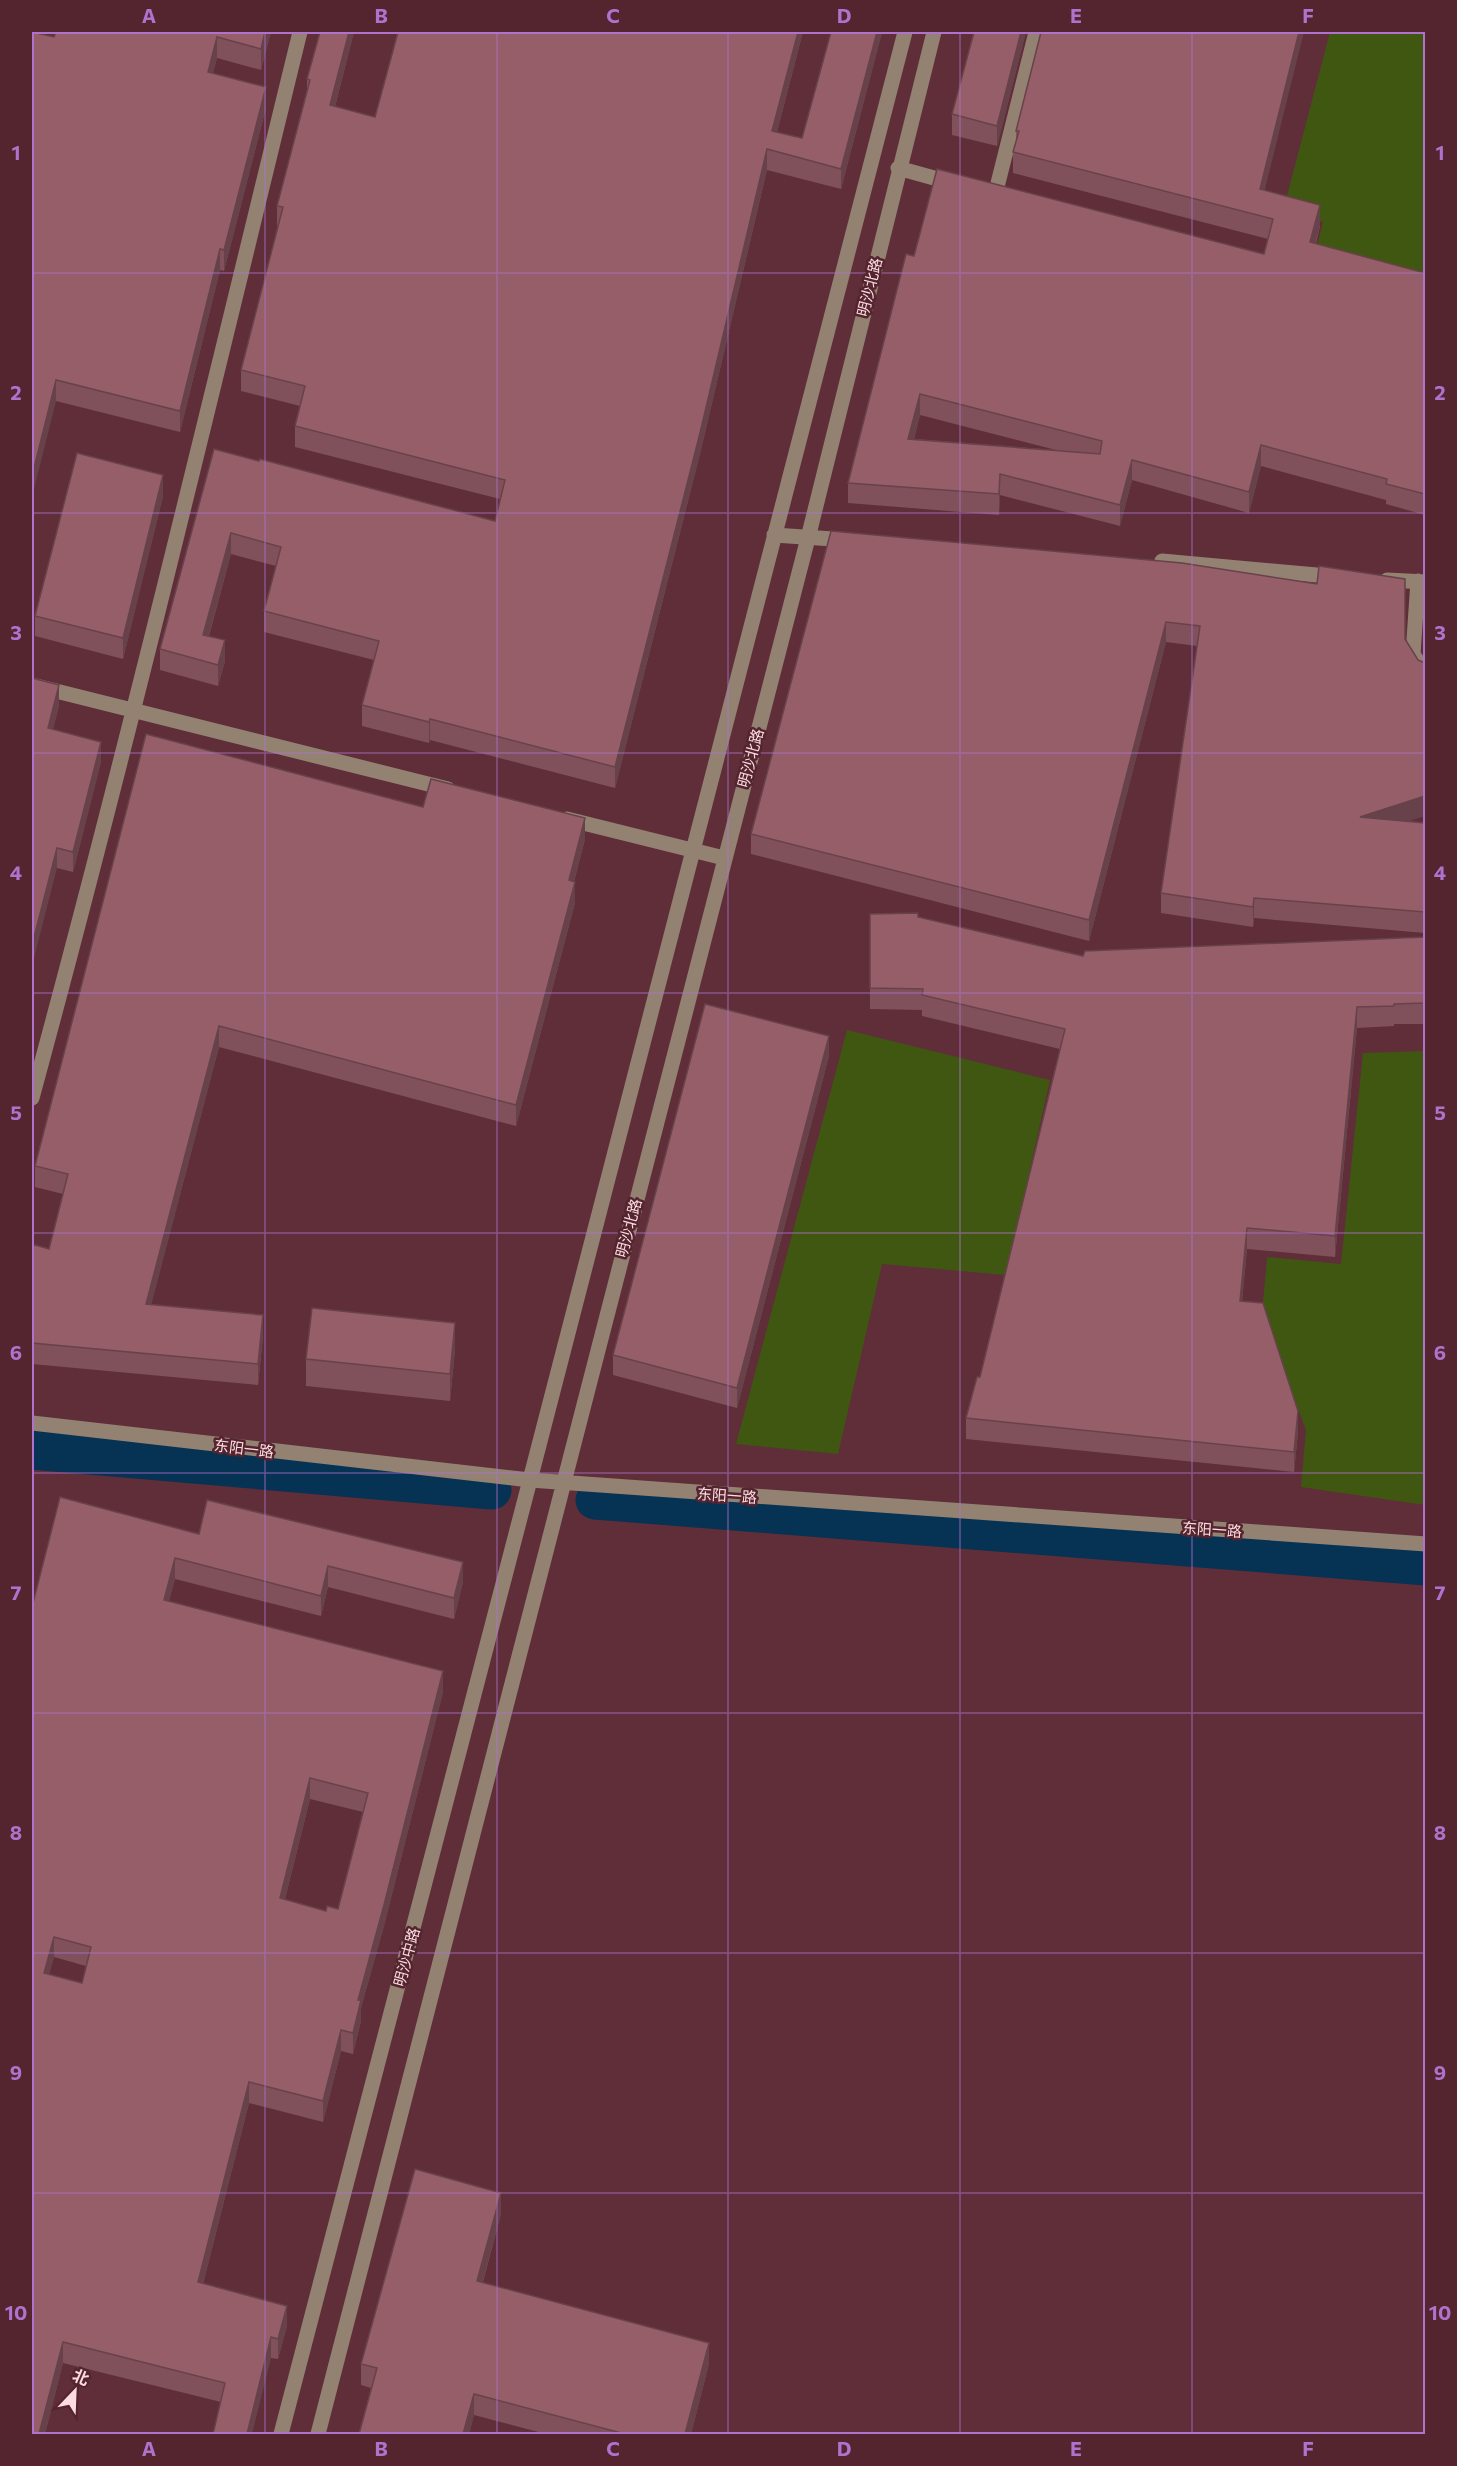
<svg xmlns="http://www.w3.org/2000/svg" width="1457" height="2466" viewBox="0 0 1457 2466" font-family="Commissioner,'Noto Sans SC',sans-serif">
<style>
.green{fill:#405712}
.lines{fill:none;stroke-linecap:round;stroke-linejoin:round}
.river{stroke:#063254;stroke-width:39}
.minor{stroke:#938271;stroke-width:15}
.wall{fill:#80515a;fill-rule:evenodd}
.shaded-wall{fill:#68424a}
.building{fill:#955e69;stroke:#68424a;stroke-width:1.5;fill-rule:evenodd}
.grid{fill:none;stroke:#af72cd;stroke-width:1.5;stroke-opacity:0.55}
.labels{text-anchor:middle;dominant-baseline:central;stroke-width:5;stroke-linejoin:round;paint-order:stroke}
.street-label{font-size:15px;fill:#fcdce1;stroke:#54242f}
.neatline{fill:none;stroke:#af72cd;stroke-width:2}
.grid-label{font-size:20px;text-anchor:middle;font-weight:bold;fill:#af72cd}
</style>
<rect width="100%" height="100%" fill="#5f2e39"/>
<path class="green" d="M1330,32H1425V292L1313,262L1323,222L1283,211Z
M847,1030L1050,1080L1006,1275L882,1264L838,1454L736,1444Z
M1425,1051V1505L1301,1487L1306,1430L1262,1315L1267,1257L1341,1264L1363,1053Z"/>
<g class="lines">
<path class="river" d="M32,1450L492,1490
M595,1500L1426,1566"/>
<path class="minor" d="M898,168L952,183
M995,195L1036,32
M774,535L848,540
M1162,561L1339,577
M1387,580L1426,582
M1418,581L1413,654L1426,675
M32,685L448,789
M567,819L724,858
M32,1098C128,745 213,388 300,32
M32,1423L530,1480L1426,1544
M281,2434L530,1480L905,32
M318,2434L808,538L934,32"/>
</g>
<path class="wall" d="M56,32H271L261,70L217,58L213,73L266,108L224,271L220,270L180,432L56,401L54,37Z
M320,32H354L335,107L375,117L398,32H803L777,132L802,138L882,32L841,189L767,170L700,454L615,788L430,740L429,743L362,726V705L374,660L264,632V611L276,566L231,554L209,636L225,661L218,686L160,670V649L259,461L495,521L500,499L295,447V426L300,406L241,391V370L278,227L277,226V206L307,90V79Z
M974,32H1026L997,146L952,135V114Z
M1016,131L1265,190L1320,226L1316,244L1425,273V515L1386,504V500L1261,466L1249,513L1132,480L1120,526L1000,495L999,515L848,503V483L914,256L1264,254L1268,239L1013,173V152L1016,142ZM920,415L1056,450L914,439Z
M163,496L123,659L35,636V616Z
M831,531L1405,639L1410,821L1425,823V933L1254,918L1253,927L1161,913V893L1197,646L1166,642L1089,941L751,854V834Z
M32,678L59,706L53,729L101,762L73,872L57,868Z
M423,807L585,839L574,882L575,903L516,1126L219,1047L151,1304L263,1336L258,1385L32,1364V1244L49,1249L63,1194L35,1187V1166Z
M870,914L918,917L1083,956L1425,937V1024H1394V1026L1357,1028L1335,1257L1247,1249L1242,1301L1298,1432L1294,1472L966,1439V1418L980,1377L1060,1049L922,1016V1010L870,1009Z
M829,1056L737,1408L613,1375V1355Z
M455,1350L450,1401L306,1386V1359Z
M199,1534L463,1582L454,1619L328,1587L321,1616L175,1579L169,1601L443,1692L384,1926L361,2008V2021L353,2054L341,2051L323,2122L249,2103L203,2284L287,2326L278,2359L271,2358L221,2402L63,2363L45,2434H32V1607ZM310,1799L363,1812L338,1909L326,1911L285,1899ZM54,1957L86,1966L82,1983L49,1974Z
M501,2214L483,2282L709,2364L691,2434H546L474,2415L469,2434H359L371,2388L361,2385V2364Z"/>
<path class="shaded-wall" d="M265,32H271L261,70V49Z
M349,32H354L330,126V105Z
M798,32H803L772,151V131Z
M877,32H882V33L841,189V169Z
M1021,32H1026L997,146V126Z
M1299,32H1304L1260,209V189Z
M217,37V58L208,93V72Z
M266,87V108L224,271V250Z
M767,149V170L700,454L615,788V767Z
M1320,205V226L1310,263V242Z
M220,249V270L180,432V411Z
M56,380V401L32,497V476Z
M920,394V415L908,460V439Z
M1261,445V466L1249,513V492Z
M1132,460V480L1120,526V505Z
M1000,474V495L999,515V494Z
M163,475V496L123,659V638Z
M231,533V554L203,656V635Z
M1166,622V642L1089,941V920Z
M225,640V661L218,686V665Z
M59,685V706L48,748V728Z
M430,719V740L429,743V722Z
M101,742V762L73,872V852Z
M1425,796V816L1360,837V817Z
M585,818V839L569,901V880Z
M57,848V868L32,966V945Z
M575,882V903L516,1126V1105Z
M1254,898V918L1253,927V907Z
M1357,1007V1028L1335,1257V1236Z
M219,1026V1047L146,1325V1304Z
M829,1036V1056L737,1408V1388Z
M1247,1228V1249L1240,1322V1301Z
M263,1315V1336L258,1385V1364Z
M455,1323V1350L450,1401V1374Z
M1298,1411V1432L1294,1472V1452Z
M175,1558V1579L164,1620V1600Z
M463,1562V1582L454,1619V1598Z
M328,1566V1587L321,1616V1596Z
M443,1671V1692L384,1926L361,2008V2021L353,2054V2033L358,2000Z
M310,1778V1799L280,1918V1898Z
M54,1937V1957L44,1994V1973Z
M341,2030V2051L323,2122V2101Z
M249,2082V2103L198,2303V2282Z
M501,2193V2214L477,2302V2281Z
M287,2306V2326L278,2359V2339Z
M271,2337V2358L252,2434H247Z
M63,2342V2363L45,2434H39Z
M709,2343V2364L691,2434H685Z
M474,2394V2415L469,2434H463Z"/>
<path class="building" d="M32,32L54,37L56,32H265L261,49L217,37L208,72L266,87L224,250L220,249L180,411L56,380L32,476Z
M320,32H349L330,105L375,117L398,32H798L772,131L802,138L831,32H877L841,169L767,149L700,433L615,767L430,719L429,722L362,705L379,641L264,611L281,547L231,533L203,635L225,640L218,665L160,649L214,449L259,461L260,459L495,521L505,480L295,426L305,386L241,370L283,207L277,206L310,80L307,79Z
M974,32H1021L997,126L952,114Z
M1041,32H1299L1260,189L1320,205L1310,242L1425,273V494L1386,484L1387,479L1261,445L1249,492L1132,460L1120,505L1000,474L999,494L848,483L906,254L914,256L937,169L1264,254L1273,219L1013,152L1019,131H1016ZM920,394L1102,441L1100,454L908,439Z
M77,453L163,475L123,638L35,616Z
M831,531L1182,563L1317,584L1319,566L1405,579V639L1418,660L1425,663V796L1360,817L1425,823V912L1254,898L1253,907L1161,893L1200,626L1166,622L1089,920L751,834Z
M32,678L59,685L48,728L101,742L73,852L57,848L32,945Z
M146,734L423,807L431,779L585,818L569,880L575,882L516,1105L219,1026L146,1304L263,1315L258,1364L32,1343V1244L49,1249L68,1174L35,1166Z
M918,913V917L1083,956L1085,951L1425,937V1003L1394,1004V1006L1357,1007L1335,1236L1247,1228L1240,1301L1263,1303L1298,1411L1294,1452L966,1418L977,1377H980L1065,1029L922,995L923,989L870,988V914Z
M705,1004L829,1036L737,1388L613,1355Z
M312,1308L455,1323L450,1374L306,1359Z
M60,1497L199,1534L207,1500L463,1562L454,1598L328,1566L321,1596L175,1558L164,1600L443,1671L384,1905L358,2000H361L353,2033L341,2030L323,2101L249,2082L198,2282L287,2306L278,2339L271,2337L247,2434H213L225,2383L63,2342L39,2434H32V1607ZM310,1778L368,1793L338,1909L327,1906L326,1911L280,1898ZM54,1937L91,1947L82,1983L44,1973Z
M415,2169L501,2193L477,2281L709,2343L685,2434H625L474,2394L463,2434H359L377,2368L361,2364Z"/>
<path class="grid" d="M265,32V2434M497,32V2434M728,32V2434M960,32V2434M1192,32V2434M32,273H1426M32,513H1426M32,753H1426M32,993H1426M32,1233H1426M32,1473H1426M32,1713H1426M32,1953H1426M32,2193H1426"/>
<g class="labels">
<g class="street-label">
<text transform="translate(869 287) rotate(-76)">明沙北路</text>
<text transform="translate(750 758) rotate(-75)">明沙北路</text>
<text transform="translate(628 1228) rotate(-75)">明沙北路</text>
<text transform="translate(244 1448) rotate(7)">东阳一路</text>
<text transform="translate(727 1495) rotate(4)">东阳一路</text>
<text transform="translate(1212 1529) rotate(4)">东阳一路</text>
<text transform="translate(406 1957) rotate(-75)">明沙中路</text>
</g>
</g>
<rect width="1457" height="2466" fill="none" stroke="#54242f" stroke-width="66"/>
<g transform="translate(75 2391) rotate(23)" stroke="#54242f" stroke-width="4.5" paint-order="stroke">
<path d="M0-4.5L10 22L0 15L-10 22Z" fill="#fcdce1"/>
<text y="-9" font-size="16" font-weight="bold" text-anchor="middle" fill="#fcdce1">北</text>
</g>
<rect x="33" y="33" width="1391" height="2400" class="neatline"/>
<g class="grid-label">
<text x="149" y="23">A</text>
<text x="381" y="23">B</text>
<text x="613" y="23">C</text>
<text x="844" y="23">D</text>
<text x="1076" y="23">E</text>
<text x="1308" y="23">F</text>
<text x="16" y="160">1</text>
<text x="1440" y="160">1</text>
<text x="16" y="400">2</text>
<text x="1440" y="400">2</text>
<text x="16" y="640">3</text>
<text x="1440" y="640">3</text>
<text x="16" y="880">4</text>
<text x="1440" y="880">4</text>
<text x="16" y="1120">5</text>
<text x="1440" y="1120">5</text>
<text x="16" y="1360">6</text>
<text x="1440" y="1360">6</text>
<text x="16" y="1600">7</text>
<text x="1440" y="1600">7</text>
<text x="16" y="1840">8</text>
<text x="1440" y="1840">8</text>
<text x="16" y="2080">9</text>
<text x="1440" y="2080">9</text>
<text x="16" y="2320">10</text>
<text x="1440" y="2320">10</text>
<text x="149" y="2456">A</text>
<text x="381" y="2456">B</text>
<text x="613" y="2456">C</text>
<text x="844" y="2456">D</text>
<text x="1076" y="2456">E</text>
<text x="1308" y="2456">F</text>
</g>
</svg>
